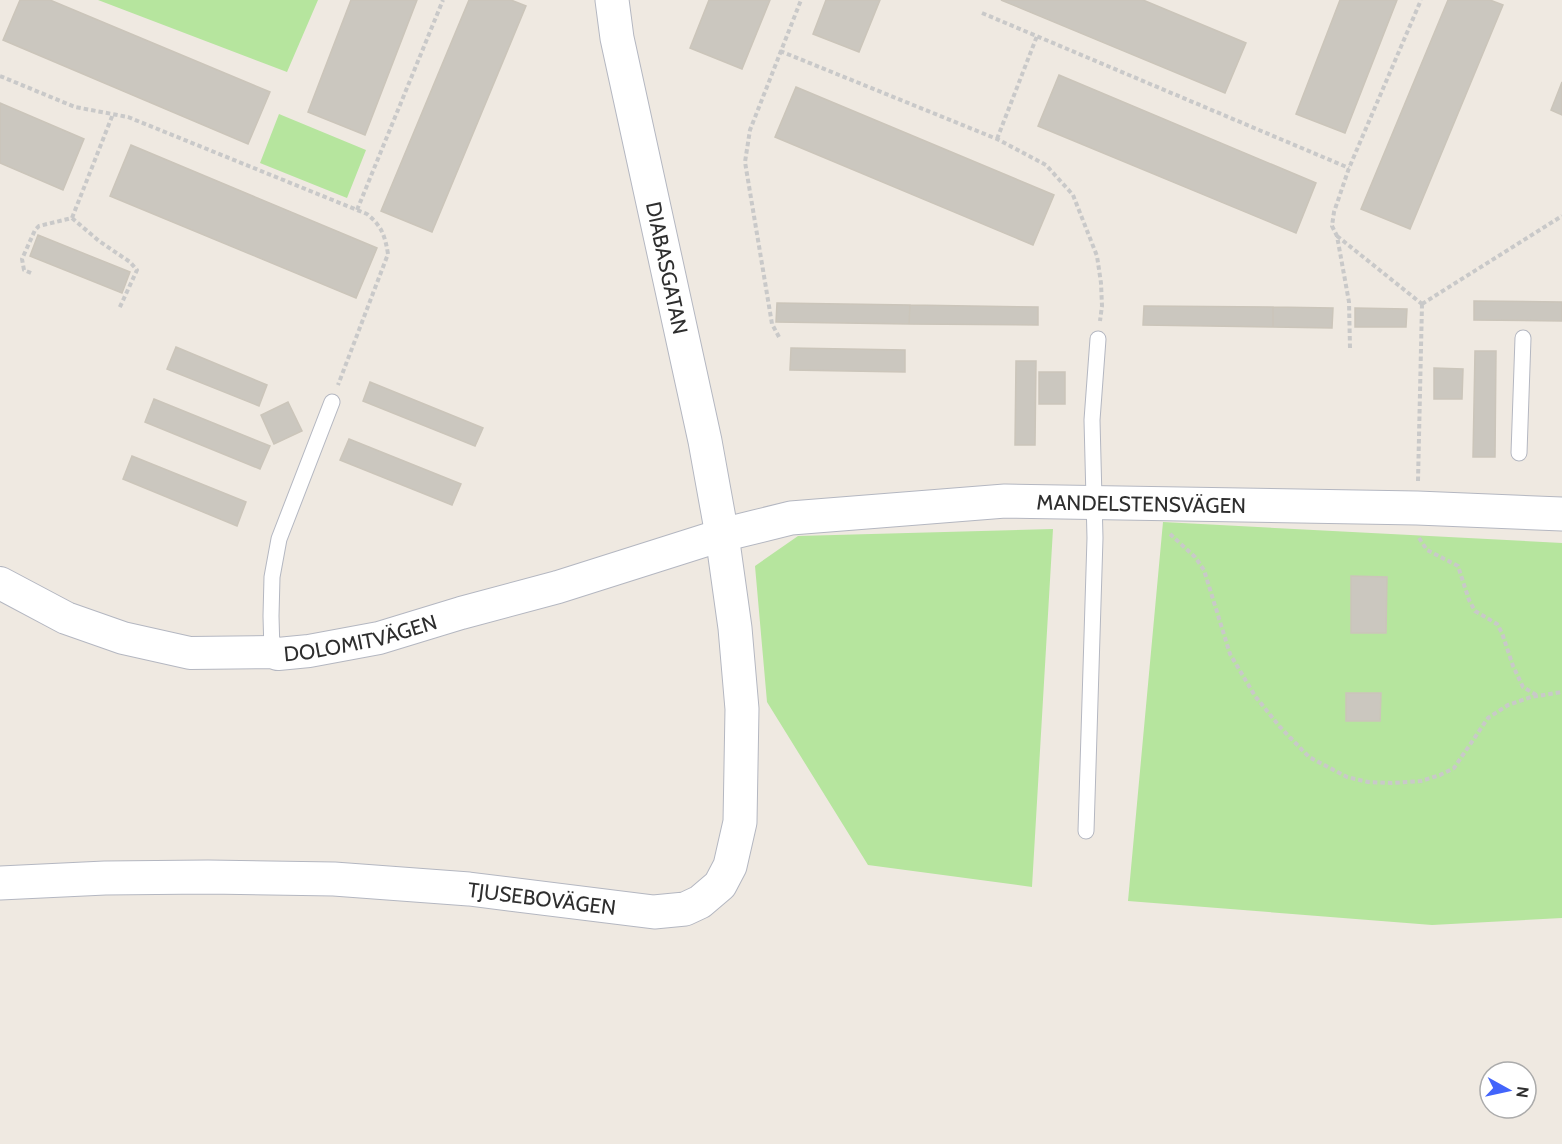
<svg xmlns="http://www.w3.org/2000/svg" width="1562" height="1144" viewBox="0 0 1562 1144" font-family="Cabin,sans-serif">
<style>
.green{fill:#b6e59e}
.building{fill:#cbc7bf;stroke:#cbc5ba;stroke-width:1.5}
.lines{fill:none;stroke-linecap:round;stroke-linejoin:round}
.lane-casing{stroke:#b4b7c1;stroke-width:17}
.street-casing{stroke:#b4b7c1;stroke-width:34}
.secondary-casing{stroke:#b4b7c1;stroke-width:35}
.path{stroke:#c9c9c9;stroke-width:4;stroke-dasharray:4.5 3;stroke-linecap:butt}
.lane{stroke:#fff;stroke-width:15}
.street{stroke:#fff;stroke-width:32}
.secondary{stroke:#fff;stroke-width:33}
.labels{text-anchor:middle;dominant-baseline:central;stroke-width:4.5;stroke-linejoin:round;paint-order:stroke}
.street-label{font-size:21px;fill:#2e2e2e;stroke:#fff}
</style>
<rect width="100%" height="100%" fill="#efe9e1"/>
<path class="green" d="M98,0H318L287,72Z
M279,114L366,150L347,198L260,163Z
M1163,522L1562,543V918L1432,925L1128,901Z
M1053,529L1032,887L868,865L767,702L755,566L798,536Z"/>
<path class="building" d="M20,0H50L270,92L248,144L3,40Z
M351,0H417L365,135L308,112Z
M469,0H511L526,6L432,232L381,211Z
M709,0H770L742,69L690,48Z
M826,0H880L859,52L813,34Z
M1001,0H1143L1246,43L1225,93Z
M1340,0H1397L1345,133L1296,114Z
M1448,0H1490L1503,5L1410,229L1361,209Z
M1059,75L1316,183L1296,233L1038,126Z
M1562,82V115L1551,110Z
M796,87L1054,195L1033,245L775,137Z
M0,103L84,139L63,190L0,163Z
M131,145L377,248L356,298L110,196Z
M38,235L130,272L122,293L30,256Z
M1474,301L1562,302V321L1474,320Z
M777,303L910,305L909,324L776,322Z
M910,305L1038,307V325L909,324Z
M1144,306L1273,307V327L1143,325Z
M1273,307L1333,308L1332,328L1273,327Z
M1355,308L1407,309L1406,327H1355Z
M176,347L267,385L259,406L167,369Z
M791,348L905,350V372L790,370Z
M1475,351H1496L1495,457H1473Z
M1016,361H1036L1035,445H1015Z
M1434,368L1463,369L1462,399H1434Z
M1039,372H1065V404H1039Z
M370,382L483,428L475,446L363,401Z
M154,399L270,446L260,469L145,422Z
M288,402L302,431L274,444L261,415Z
M349,439L461,484L452,505L340,460Z
M132,456L246,502L237,526L123,479Z
M1351,576L1387,577L1386,633H1351Z
M1346,693H1381L1380,721H1346Z"/>
<g class="lines">
<defs>
<path id="lane" d="M1519,453L1523,338
M272,652L271,616L272,577L279,539L332,402
M1086,831L1095,538L1092,420L1098,339"/>
<g id="street">
<path id="s1" d="M0,583L66,618L123,638L190,653L272,652L278,654L309,651L379,638L461,613L558,587L722,535"/>
</g>
<g id="secondary">
<path id="s2" d="M722,535L791,518L1005,501L1417,508L1562,514"/>
<path id="s3" d="M0,883L105,878L208,877L334,879L469,889L654,912L685,909L700,902L720,885L730,866L740,822L742,709L735,628L722,535L705,441L617,38L612,0"/>
</g>
</defs>
<use href="#lane" class="lane-casing"/>
<use href="#street" class="street-casing"/>
<use href="#secondary" class="secondary-casing"/>
<path class="path" d="M982,13L1349,168
M780,51L997,139L1046,165L1073,195L1097,256L1101,283L1102,306L1100,321
M0,76L75,107L128,117L367,214C382,226 385,236 388,254L338,385
M997,139L1037,36
M357,210L443,0
M72,218L99,241L130,262L137,270L119,309
M72,218L113,114
M1337,236L1422,304
M31,273L24,270L22,259L35,230L39,226L72,218
M1422,304L1562,216
M779,337L772,324L745,162L750,130L801,0
M1350,348L1349,302L1337,236L1332,226L1334,212L1349,168L1421,0
M1418,481L1422,304
M1170,534L1195,557L1204,570L1230,654L1255,696L1280,727L1309,757L1347,777L1368,782L1392,783L1421,781L1440,775L1454,768L1488,718L1508,705L1531,697L1562,692
M1419,538L1427,550L1458,566L1469,600L1475,611L1497,624L1502,633L1513,666L1523,687L1538,696"/>
<use href="#lane" class="lane"/>
<use href="#street" class="street"/>
<use href="#secondary" class="secondary"/>
</g>
<g class="labels">
<g class="street-label">
<text transform="translate(667 268) rotate(78)">DIABASGATAN</text>
<text stroke="none"><textPath href="#s2" startOffset="422">MANDELSTENSVÄGEN</textPath></text>
<text stroke="none"><textPath href="#s1" startOffset="376">DOLOMITVÄGEN</textPath></text>
<text stroke="none"><textPath href="#s3" startOffset="543">TJUSEBOVÄGEN</textPath></text>
</g>
</g>
<g transform="translate(1508 1090) rotate(98)"><circle r="28" fill="#ffffff" stroke="#ababab" stroke-width="1.5"/>
<path d="M0-4.5L10 22L0 15L-10 22Z" fill="#4264fb"/>
<text y="-9" font-size="16" font-weight="bold" text-anchor="middle" fill="#2e2e2e">N</text>
</g>
</svg>
